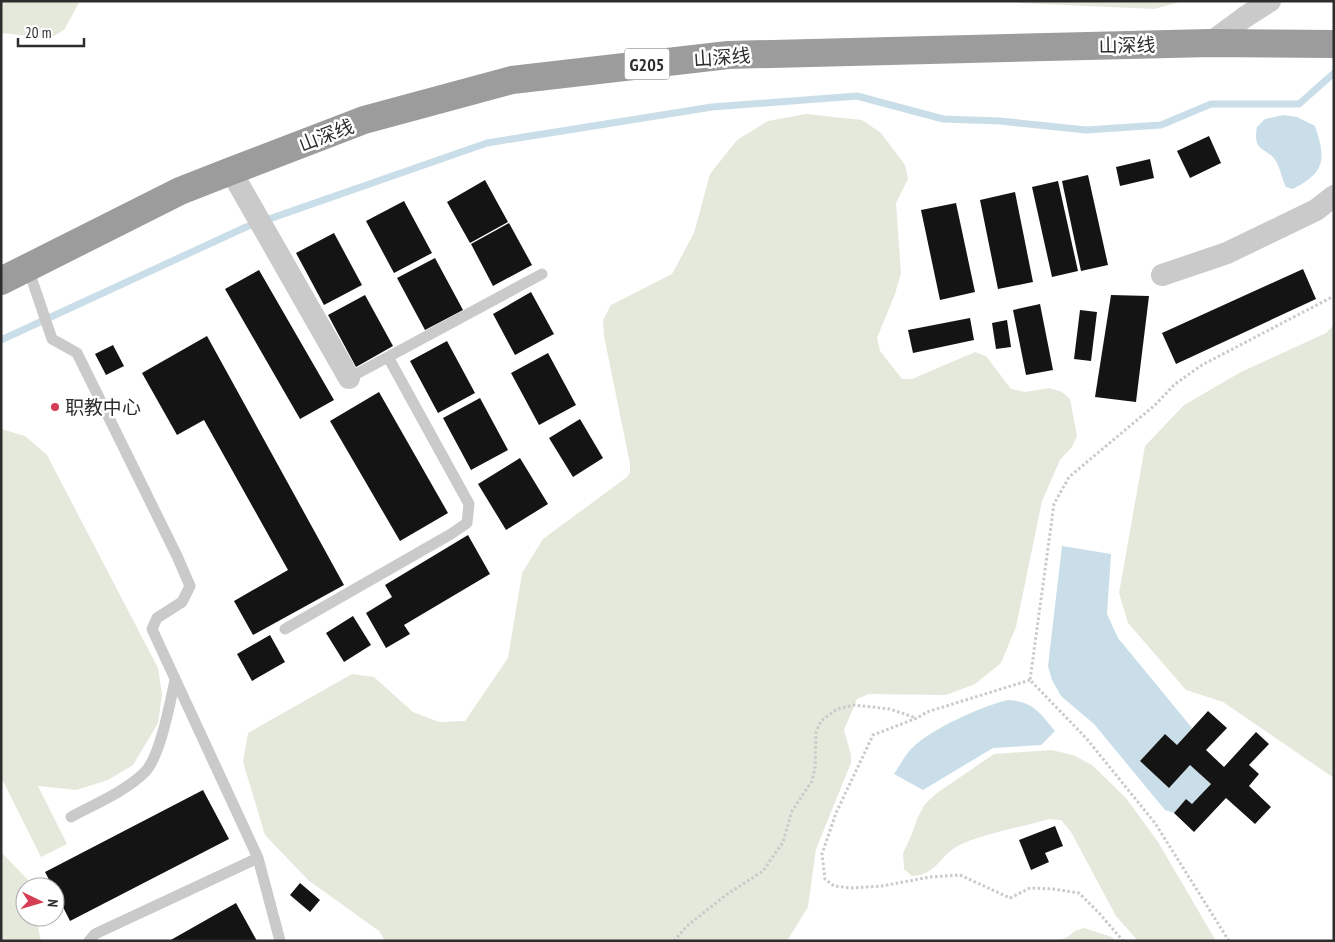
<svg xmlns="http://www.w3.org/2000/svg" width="1335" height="942" viewBox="0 0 1335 942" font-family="'PT Sans Narrow','Noto Sans SC',sans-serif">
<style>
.green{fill:#e4e9dc}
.water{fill:#c9dee8}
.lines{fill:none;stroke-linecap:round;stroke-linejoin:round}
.stream{stroke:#c9dee8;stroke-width:7}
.building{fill:#141414}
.path{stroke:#cacaca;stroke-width:3;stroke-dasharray:2.5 2.5;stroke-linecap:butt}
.service{stroke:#cacaca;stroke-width:11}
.minor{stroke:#cacaca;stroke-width:22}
.trunk{stroke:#9c9c9c;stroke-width:28}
.poi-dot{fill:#d53e54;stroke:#fff;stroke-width:2}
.labels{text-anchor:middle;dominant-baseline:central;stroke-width:5;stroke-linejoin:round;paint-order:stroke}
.shield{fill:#fff;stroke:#6c6c6c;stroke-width:1}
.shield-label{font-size:18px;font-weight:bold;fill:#2d2d2d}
.street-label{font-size:19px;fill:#2d2d2d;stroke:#fff}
.poi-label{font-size:19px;fill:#2d2d2d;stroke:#fff;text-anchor:start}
</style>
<rect width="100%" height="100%" fill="#fff"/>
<path class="green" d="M1,1H80L64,30L50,38L1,33Z
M1018,1H1184L1154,9L1020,3Z
M806,114L862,120L881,133L905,165L908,179L896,203L901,273L895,294L877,338L880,351L902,379H912L975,352L986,356L1011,389L1025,392L1049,388L1062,392L1070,399L1077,436L1072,447L1060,460L1042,501L1016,627L1001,663L975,684L946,695L869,694L857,699L844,730L851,755V763L816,849L808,907L787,941H385L379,931L308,880L265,835L243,762L248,733L352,674L374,677L413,712L439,722L465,721L508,658L522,573L543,539L627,477L630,472V464L604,336L603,320L611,305L672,274L694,233L710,174L737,140L768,121Z
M1334,325V778L1223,702L1186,690L1128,623L1119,593L1145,446L1184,405L1241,372L1326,333Z
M1,429L25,436L47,455L158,668L162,694L158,723L133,765L108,780L76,790L38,786L67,844L41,857L1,777Z
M1051,750L1073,755L1092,765L1126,798L1158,842L1216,941H1138L1116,916L1071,832L1061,820L1049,819C1019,828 983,833 956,847C939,857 936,875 912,876L904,869L903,853L911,836L918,817L925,804L937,793L994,754Z
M1,852L28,880L29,887H25V917H36L41,941H1Z
M1084,928L1112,937L1115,941H1053L1066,938L1075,931Z"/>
<path class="water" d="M1283,115L1297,117L1315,126C1326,159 1326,172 1293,189L1286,187C1282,179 1281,171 1277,163C1268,146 1252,154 1257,127L1265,119Z
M1062,546L1111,554L1107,614L1118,638L1192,728L1177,745L1165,734L1140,761L1169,787L1190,765L1211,784L1192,804L1186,799L1174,813L1165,810L1094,724L1061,696L1052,680L1048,666Z
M1008,700C1034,702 1039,712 1055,731L1041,745L993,748L923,790L894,774C900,765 905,755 912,748C931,729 982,706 1008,700Z"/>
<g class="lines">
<path class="stream" d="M1,340L246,227L487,143L712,107L857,96L943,119L1000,121L1086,130L1161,125L1211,104H1299L1334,73"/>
</g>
<path class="building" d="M1209,136L1221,163L1190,178L1177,151Z
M1150,159L1154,178L1120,186L1116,167Z
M1088,175L1108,265L1081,271L1062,181Z
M485,180L508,222L470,243L447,202Z
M1058,181L1078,271L1052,277L1032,187Z
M1015,192L1033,282L998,289L980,200Z
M404,201L432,253L394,273L366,221Z
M956,203L975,292L940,300L921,210Z
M509,223L532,265L493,286L471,244Z
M334,233L362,285L324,305L296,253Z
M435,258L463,310L425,330L397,278Z
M1303,269L1316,299L1176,364L1162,333Z
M259,270L334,400L300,419L225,289Z
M531,292L554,334L515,355L493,314Z
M365,295L393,346L356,367L328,315Z
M1111,295L1149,296L1136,402L1095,397Z
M1040,304L1053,370L1026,375L1013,310Z
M1080,310L1097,312L1091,361L1074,359Z
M970,318L974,340L913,353L908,330Z
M1007,320L1011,347L996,349L992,323Z
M207,336L344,585L253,635L234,601L288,570L204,420L177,435L142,373Z
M447,341L475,393L438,413L410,361Z
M113,345L124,366L106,375L95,354Z
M548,353L576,405L539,425L511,373Z
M379,392L448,513L400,541L330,421Z
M480,398L508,450L471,470L443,418Z
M580,419L603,458L573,477L549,438Z
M520,458L548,504L506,530L478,484Z
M468,535L490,574L404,625L410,634L386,648L366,613L392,597L385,585Z
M353,616L371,645L344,662L326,633Z
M270,635L285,662L252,681L237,654Z
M1208,711L1227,728L1206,750L1224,767L1256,732L1269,744L1249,765L1259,774L1249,786L1271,807L1255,824L1226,798L1194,832L1174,813L1186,799L1192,804L1211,784L1190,765L1169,788L1140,761L1165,734L1177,745Z
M203,790L229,839L70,921L55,891V887H53L45,872Z
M1055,826L1063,846L1045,853L1049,862L1031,870L1019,840Z
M300,883L320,900L310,912L290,895Z
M236,903L257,941H169Z"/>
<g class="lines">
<path class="path" d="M1030,680L927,712L917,718L873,735L836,813L822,854L825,879L834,886L851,888L882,886L930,877L960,875L1010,898L1030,888L1053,889L1079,893L1100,914L1123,941
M674,941L687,926L726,895L763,871L783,842L792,811L812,781L815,768L816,732L821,721L837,709L854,705L890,709L916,718
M1229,941L1155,823L1086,738L1030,680L1054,504L1069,477L1155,405L1175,384L1202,365L1334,296"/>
<path class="service" d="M28,268L52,339L77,353L177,556L190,586L182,602L157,618L152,629L258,858L280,941
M349,378L542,274
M285,629L451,534L467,523L469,504L388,357
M71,817C95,804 124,792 144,773C160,758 170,703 175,680
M89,941L95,934L258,858"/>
<path class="minor" d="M1210,43L1245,17L1270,1
M231,171L349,378
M1162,275L1227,253L1316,210L1334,196"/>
<path class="trunk" d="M1,281L180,191L231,171L364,120L512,80L728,55L1210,43L1334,44"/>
</g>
<circle class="poi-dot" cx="55" cy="407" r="5"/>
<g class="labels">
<rect class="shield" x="624.5" y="48.5" width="45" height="31" rx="4"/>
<g class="shield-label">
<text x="647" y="64">G205</text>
</g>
<g class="street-label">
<text transform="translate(1127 45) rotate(-1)">山深线</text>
<text transform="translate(722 57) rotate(-4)">山深线</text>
<text transform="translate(326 135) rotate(-21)">山深线</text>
</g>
<g class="poi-label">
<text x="65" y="407">职教中心</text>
</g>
</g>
<rect width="1335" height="942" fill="none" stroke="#2d2d2d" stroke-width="5"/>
<g transform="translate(40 902) rotate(95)"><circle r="24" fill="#ffffff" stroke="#ababab"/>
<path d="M0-4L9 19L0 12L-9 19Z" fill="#d53e54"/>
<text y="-8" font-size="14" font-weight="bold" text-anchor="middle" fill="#2d2d2d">N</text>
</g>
<path d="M18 38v8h66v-8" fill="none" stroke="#2d2d2d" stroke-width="2.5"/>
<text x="25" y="38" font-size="15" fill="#2d2d2d" stroke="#ffffff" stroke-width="4" paint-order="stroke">20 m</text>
</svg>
